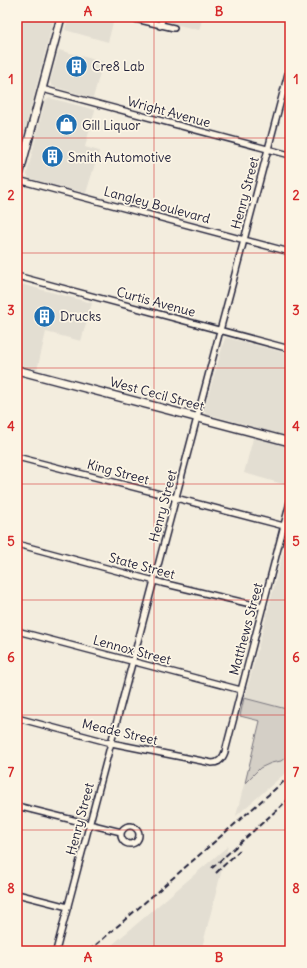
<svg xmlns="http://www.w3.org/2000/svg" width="307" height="968" viewBox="0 0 307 968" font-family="Delius,sans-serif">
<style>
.built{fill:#e3ded2}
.green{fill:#d4cfc6;stroke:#7b7880}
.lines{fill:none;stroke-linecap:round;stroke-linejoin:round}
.street-casing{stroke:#22223b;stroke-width:8}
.secondary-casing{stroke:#22223b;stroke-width:10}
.street{stroke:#fcf5e5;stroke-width:5}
.secondary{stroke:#fcf5e5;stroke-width:7}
.rail{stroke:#22223b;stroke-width:2;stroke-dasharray:6 3;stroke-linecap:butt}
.grid{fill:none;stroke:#d62828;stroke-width:1;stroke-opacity:0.55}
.labels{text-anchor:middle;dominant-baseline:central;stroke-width:3.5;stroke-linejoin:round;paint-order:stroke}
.poi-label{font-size:13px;fill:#22223b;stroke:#fcf5e5;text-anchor:start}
.street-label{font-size:13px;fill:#22223b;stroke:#fcf5e5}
.neatline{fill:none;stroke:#d62828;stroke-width:1.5}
.grid-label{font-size:13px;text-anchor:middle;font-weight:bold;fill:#d62828}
</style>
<rect width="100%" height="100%" fill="#f3edde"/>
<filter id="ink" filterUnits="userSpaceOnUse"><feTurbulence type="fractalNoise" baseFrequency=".025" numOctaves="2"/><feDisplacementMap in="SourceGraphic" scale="8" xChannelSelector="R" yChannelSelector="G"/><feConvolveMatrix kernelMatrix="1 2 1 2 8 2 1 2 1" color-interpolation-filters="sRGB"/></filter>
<g filter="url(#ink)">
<path class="built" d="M17,17H48L54,18L17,161Z
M68,17H107L114,19L108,42L65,30Z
M167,17H203L199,30L166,22Z
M59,50L103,62L93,98L52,86L50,82Z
M50,98L95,110L85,147L99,151L86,193L30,179L27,175V173L45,101Z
M17,283L92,303L81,341L46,332L37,370L17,364Z
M225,338H228L290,354V486L244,473L256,427L207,414L204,410Z
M290,526V769L236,816L260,721L240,716Z
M228,846L201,951H105Z"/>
<path class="green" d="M244,698L290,710V754L281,761L271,763L260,768L245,783L260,721L240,716Z"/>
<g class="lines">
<defs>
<path id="street" d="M127,17L174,28
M160,26L163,17
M42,89L290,155
M18,180L290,252
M17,276L290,349
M17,457L284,526
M17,544L162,583L263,607
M17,631L241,690
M17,718L111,743L212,763C219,763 223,758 225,752L290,502
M17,806L121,832
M121 835a9 9 0 1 1 18 0a9 9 0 1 1-18 0Z
M17,894L68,907
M56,951L290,66"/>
<path id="secondary" d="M17,183L61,17
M17,370L290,442"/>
</defs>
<use href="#street" class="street-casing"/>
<use href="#secondary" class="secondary-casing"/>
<use href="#street" class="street"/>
<use href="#secondary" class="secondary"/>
<path class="rail" d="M212,868L290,798
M216,873L241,849
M89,951L290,776"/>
</g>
</g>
<path class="grid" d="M154,17V951M17,138H290M17,253H290M17,368H290M17,484H290M17,600H290M17,715H290M17,830H290"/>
<defs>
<symbol id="building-disc" viewBox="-11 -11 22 22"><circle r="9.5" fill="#1f6fb2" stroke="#fcf5e5"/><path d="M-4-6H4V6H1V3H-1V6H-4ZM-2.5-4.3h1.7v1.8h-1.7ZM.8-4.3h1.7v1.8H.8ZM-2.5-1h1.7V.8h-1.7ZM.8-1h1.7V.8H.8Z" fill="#fff"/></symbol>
<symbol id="shop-disc" viewBox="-11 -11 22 22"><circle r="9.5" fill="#1f6fb2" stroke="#fcf5e5"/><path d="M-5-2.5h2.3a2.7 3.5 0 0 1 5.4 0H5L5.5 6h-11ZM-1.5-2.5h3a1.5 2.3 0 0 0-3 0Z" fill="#fff"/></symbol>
</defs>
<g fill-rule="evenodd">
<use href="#building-disc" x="64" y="54" width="25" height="25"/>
<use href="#shop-disc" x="54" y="112" width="25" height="25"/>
<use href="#building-disc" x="40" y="144" width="25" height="25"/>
<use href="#building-disc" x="32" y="304" width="25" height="25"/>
</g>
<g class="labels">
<g class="poi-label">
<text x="92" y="66">Cre8 Lab</text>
<text x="82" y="125">Gill Liquor</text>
<text x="68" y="157">Smith Automotive</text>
<text x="60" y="316">Drucks</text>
</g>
<g class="street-label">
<text transform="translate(169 112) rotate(15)">Wright Avenue</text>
<text transform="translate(245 193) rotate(-75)">Henry Street</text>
<text transform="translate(157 205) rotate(15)">Langley Boulevard</text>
<text transform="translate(156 302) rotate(15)">Curtis Avenue</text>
<text transform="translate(157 394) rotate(15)">West Cecil Street</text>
<text transform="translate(118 472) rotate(15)">King Street</text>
<text transform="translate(163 506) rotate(-75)">Henry Street</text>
<text transform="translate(142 566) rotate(15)">State Street</text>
<text transform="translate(246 629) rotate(-75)">Matthews Street</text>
<text transform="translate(132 650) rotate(15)">Lennox Street</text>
<text transform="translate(120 732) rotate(13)">Meade Street</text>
<text transform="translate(80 819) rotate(-75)">Henry Street</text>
</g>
</g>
<rect width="307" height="968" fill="none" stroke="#fcf5e5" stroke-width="44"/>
<rect x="22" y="22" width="263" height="924" class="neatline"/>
<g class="grid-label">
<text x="88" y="16">A</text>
<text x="219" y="16">B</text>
<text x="11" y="84">1</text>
<text x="296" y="84">1</text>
<text x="11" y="200">2</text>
<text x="296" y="200">2</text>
<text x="11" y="315">3</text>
<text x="296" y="315">3</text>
<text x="11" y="431">4</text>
<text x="296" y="431">4</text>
<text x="11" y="546">5</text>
<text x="296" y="546">5</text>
<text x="11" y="662">6</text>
<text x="296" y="662">6</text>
<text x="11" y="777">7</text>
<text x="296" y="777">7</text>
<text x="11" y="893">8</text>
<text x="296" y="893">8</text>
<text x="88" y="962">A</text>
<text x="219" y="962">B</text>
</g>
</svg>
